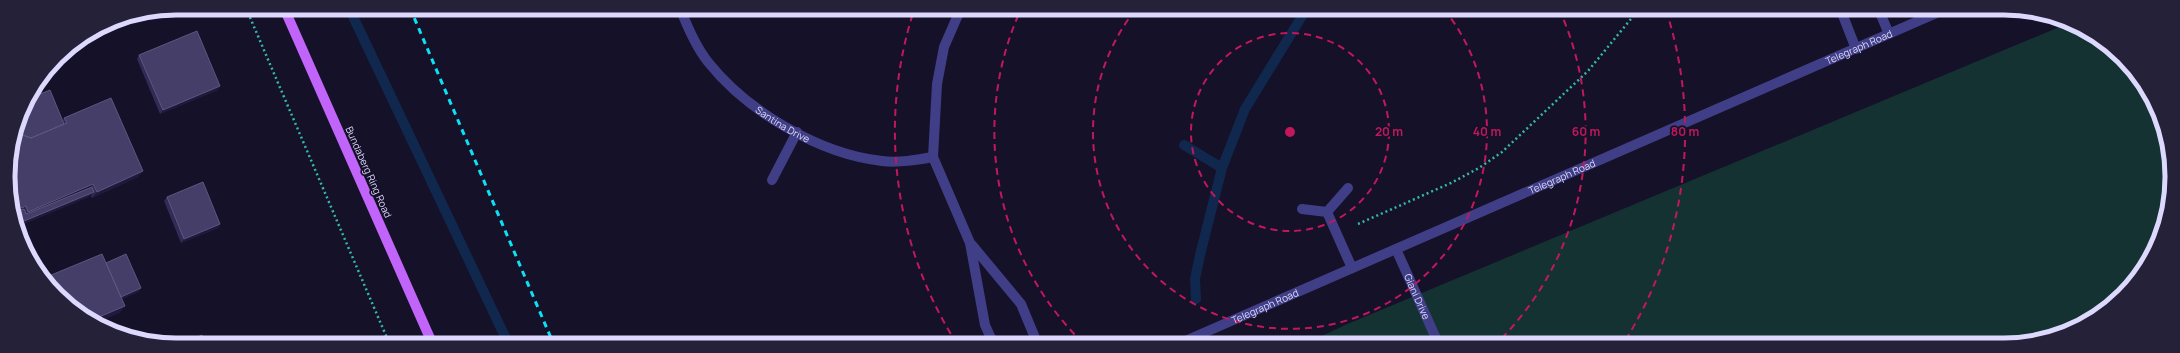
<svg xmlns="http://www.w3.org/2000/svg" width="2180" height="353" viewBox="0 0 2180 353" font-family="Manrope,sans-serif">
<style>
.green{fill:#143231}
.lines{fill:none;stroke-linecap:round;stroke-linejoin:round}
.stream{stroke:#10284d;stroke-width:10}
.path{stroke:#34b7ae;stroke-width:2.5;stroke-dasharray:2 3;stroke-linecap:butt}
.service{stroke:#403e86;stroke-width:10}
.minor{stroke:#403e86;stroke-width:10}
.primary{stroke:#c164fa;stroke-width:10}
.rail{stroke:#0ce1f7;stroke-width:3;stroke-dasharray:6 5;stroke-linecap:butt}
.wall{fill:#332b56}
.shaded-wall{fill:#1f193c}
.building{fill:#453e68;stroke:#5d567f}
.ring{fill:none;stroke:#c2185b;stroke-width:2;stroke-dasharray:7 5}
.labels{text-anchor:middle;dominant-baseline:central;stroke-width:3.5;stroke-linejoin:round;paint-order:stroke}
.street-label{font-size:10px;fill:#ddd9fe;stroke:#151128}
.rim{fill:none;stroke:#ddd9fe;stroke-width:5}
.centre{fill:#c2185b;stroke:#151128;stroke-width:2}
.ring-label{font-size:12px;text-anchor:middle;font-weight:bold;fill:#c2185b;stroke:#151128;stroke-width:3.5;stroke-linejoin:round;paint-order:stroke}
</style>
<rect width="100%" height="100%" fill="#151128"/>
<path class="green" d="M2069,23L2078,25L2130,66L2163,123L2172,188L2159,241L2123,295L2078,328L2015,345H1303L1345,325Z"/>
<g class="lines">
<path class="stream" d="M349,8L509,345
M1184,145L1222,168
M1196,299L1195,279L1200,255L1222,168L1245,109L1307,8"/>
<path class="path" d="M246,8L390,345
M1358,224L1451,183L1479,168L1502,152L1588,71L1640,8"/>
<path class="service" d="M1302,209L1327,212L1348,188
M1327,212L1352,268"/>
<g class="minor">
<path id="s1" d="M680,8C687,26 696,47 708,62C747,111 819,154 882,161C899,163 916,160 933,157"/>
<path d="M961,8L944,47L937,84L933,157L970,243L985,325L994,345"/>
<path d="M1840,8L1856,49"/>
<path d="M1878,8L1889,34"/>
<path d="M772,180L797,132"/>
<path d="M972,245L1021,304L1038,345"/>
<path id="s2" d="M1396,249L1439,345"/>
<path id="s3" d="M1176,345L1948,8"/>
</g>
<path class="primary" d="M284,8L433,345"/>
<path class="rail" d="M410,8L554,345"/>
</g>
<path class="wall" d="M176,8H189L171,16L169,10Z
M139,55L218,90L160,114L137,59Z
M25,102L63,120L64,118L138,177L92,198L91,196L21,225L19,221L15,220L8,166Z
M167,197L220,224L218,228L181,243L164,201Z"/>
<path class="shaded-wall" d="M183,8H189L171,16L174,12Z
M220,86L218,90L160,114L163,110Z
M143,171L138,177L92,198L97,192Z
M93,184L89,191L24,218L28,212Z
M94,192L91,196L21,225L24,221Z
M13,204L26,206L22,213H15Z
M15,215L22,218L19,221L15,220Z
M220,224L218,228L181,243L184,239Z
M141,288L139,292L116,302L118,298Z
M125,306L120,313L96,323L92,320Z"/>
<path class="building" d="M176,8H183L174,12L172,9Z
M197,31L220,86L163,110L139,55Z
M50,90L64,124L31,138L17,133L25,102L28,99Z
M111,98L143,171L97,192L93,184L28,212L26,206L22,208L13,204L11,185L12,182L15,181L9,165L17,133L31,138L67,123L64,118Z
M9,174L13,182L11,184Z
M203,182L220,224L184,239L167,197Z
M92,187L94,192L24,221L22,218L15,215L14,208L20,210L24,209L26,214Z
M102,254L125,306L92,320L59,294L58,293H57L50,287L44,278Z
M126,254L141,288L121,297L106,263Z
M202,335L206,345H179Z"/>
<g class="ring">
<circle cx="1290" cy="132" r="99"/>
<path d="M1444 9A197 197 0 1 1 1136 9"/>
<path d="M1083 343A296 296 0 0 1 1021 9M1559 9A296 296 0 0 1 1497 343"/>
<path d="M957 344A395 395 0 0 1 914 10M1666 10A395 395 0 0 1 1623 344"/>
</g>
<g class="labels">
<g class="street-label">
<text stroke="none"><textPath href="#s3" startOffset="745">Telegraph Road</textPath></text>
<text stroke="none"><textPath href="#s1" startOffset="159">Santina Drive</textPath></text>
<text transform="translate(369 172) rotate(66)">Bundaberg Ring Road</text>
<text stroke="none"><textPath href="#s3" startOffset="421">Telegraph Road</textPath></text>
<text stroke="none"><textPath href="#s2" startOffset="52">Giani Drive</textPath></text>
<text stroke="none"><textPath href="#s3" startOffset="97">Telegraph Road</textPath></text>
</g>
</g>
<path d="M0 0H2180V353H0ZM176 15H2004A161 161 0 0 1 2165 176V177A161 161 0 0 1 2004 338H176A161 161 0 0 1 15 177V176A161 161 0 0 1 176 15Z" fill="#252139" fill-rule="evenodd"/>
<path class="rim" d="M176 15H2004A161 161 0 0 1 2165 176V177A161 161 0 0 1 2004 338H176A161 161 0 0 1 15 177V176A161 161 0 0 1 176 15Z"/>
<circle cx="1290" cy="132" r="6" class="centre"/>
<g class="ring-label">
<text x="1389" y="136">20 m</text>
<text x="1487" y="136">40 m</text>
<text x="1586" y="136">60 m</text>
<text x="1685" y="136">80 m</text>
</g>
</svg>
